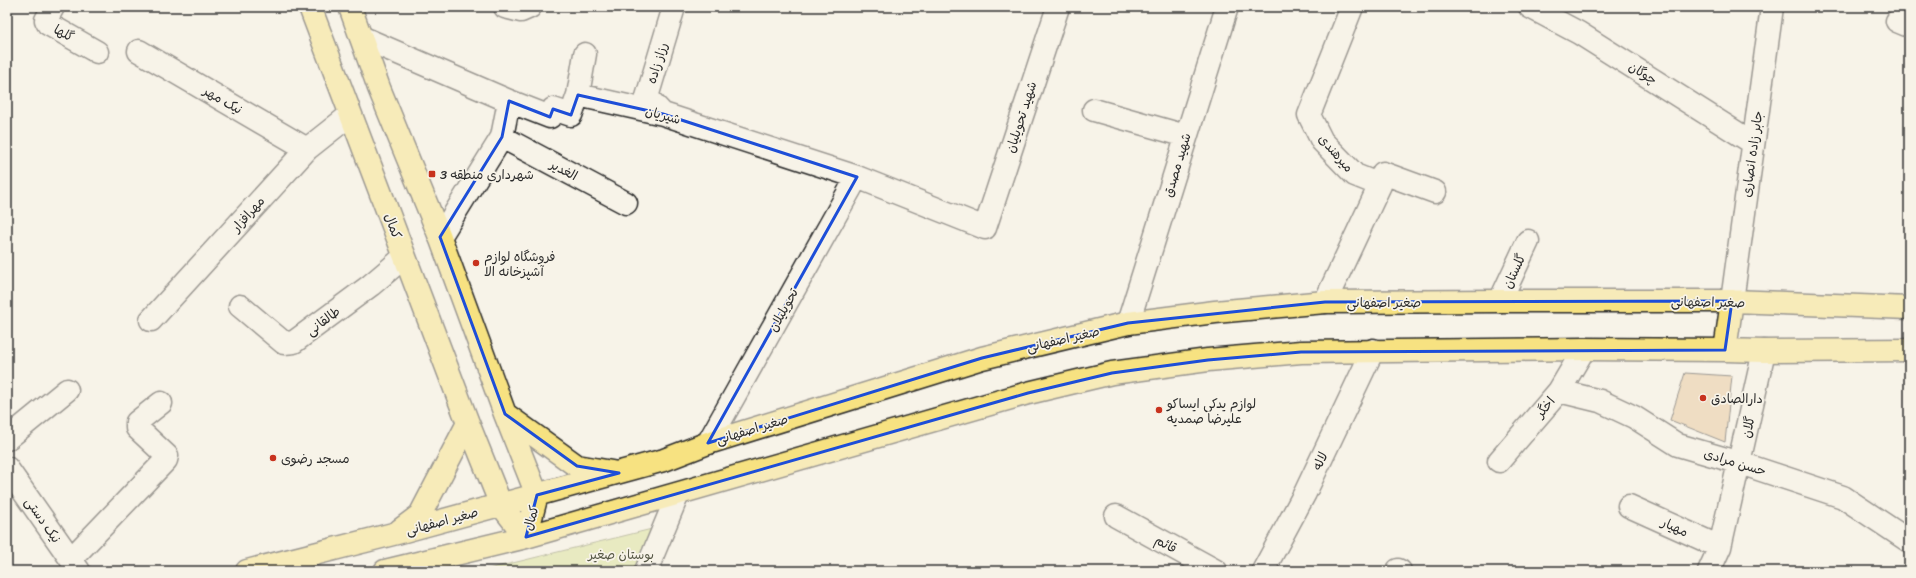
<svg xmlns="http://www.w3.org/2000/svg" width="1916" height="578" viewBox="0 0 1916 578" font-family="Sriracha,'Playpen Sans Arabic',sans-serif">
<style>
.green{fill:#d6e193;stroke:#80865f}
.building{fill:#e5c497;stroke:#2b2b2b}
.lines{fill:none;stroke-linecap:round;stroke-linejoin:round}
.minor-casing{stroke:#2b2b2b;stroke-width:25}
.major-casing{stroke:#2b2b2b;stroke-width:25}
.minor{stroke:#f7f3e8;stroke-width:22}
.major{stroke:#f7e281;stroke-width:22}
.marked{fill:none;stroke:#1d4ed8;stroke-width:3;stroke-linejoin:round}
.poi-dot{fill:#c8321e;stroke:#f7f3e8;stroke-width:1.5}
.labels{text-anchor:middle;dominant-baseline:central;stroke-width:3.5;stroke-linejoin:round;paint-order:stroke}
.street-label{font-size:13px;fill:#2b2b2b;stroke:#f7f3e8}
.poi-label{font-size:13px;fill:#2b2b2b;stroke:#f7f3e8;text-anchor:start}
.park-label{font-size:13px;fill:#565845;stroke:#f7f3e8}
</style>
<rect width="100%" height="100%" fill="#f7f3e8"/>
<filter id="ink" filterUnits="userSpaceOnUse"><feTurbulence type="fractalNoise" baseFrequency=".025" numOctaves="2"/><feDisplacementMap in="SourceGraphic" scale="8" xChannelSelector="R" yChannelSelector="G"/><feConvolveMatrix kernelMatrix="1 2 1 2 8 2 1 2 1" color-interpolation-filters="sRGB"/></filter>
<g filter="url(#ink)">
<path class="green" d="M652,529L633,571H480Z"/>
<path class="building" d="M1685,373L1732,376L1725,442L1670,420Z"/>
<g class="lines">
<defs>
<path id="minor" d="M53,7L46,20L48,24L97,52
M505,7L521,11L530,7
M1530,7L1579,33L1753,143
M1897,21L1909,26
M361,37L509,101L550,117L553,109L571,115L578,95L663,114L857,177L985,228L1058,7
M139,51L307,149
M578,95L585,54
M1094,110L1186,136
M663,114L647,97L674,7
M502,137L626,203
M1380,185L1383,173L1435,192
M440,237L502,137L509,101
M1500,301L1528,241
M1732,301L1772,7
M1325,302L1380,185L1355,175L1322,141L1309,115L1352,7
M240,306L284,343L294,342L371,285L404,257
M151,320L307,149L350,115
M1128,323L1227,7
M1559,391L1600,401L1634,417L1678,445L1740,463L1843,497L1909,541
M7,439L67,390
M708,443L857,177
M1499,461L1559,391L1584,349
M7,468L79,571
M1629,506L1720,547
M1116,516L1216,571
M71,559L166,460L167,456L137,428V422L161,403
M1398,570L1400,571
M646,571L678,494
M1263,571L1305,493L1373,350
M1709,571L1720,547L1764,351"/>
<path id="major" d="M310,7L468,423L501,505L526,537
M350,7L379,88L440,237L505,414L537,495L526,537
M1725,350L1732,301
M505,414L577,466L612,472
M400,530L420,515L468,423
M247,571L397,533L664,460L708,443L982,358L1128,323L1215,312L1325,302L1500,301H1732L1909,308
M385,571L526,537L1028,393L1112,373L1208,360L1301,352L1584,349L1725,350L1764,351L1909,350"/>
</defs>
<use href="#minor" class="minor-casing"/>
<use href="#major" class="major-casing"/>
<use href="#minor" class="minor"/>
<use href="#major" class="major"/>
</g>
</g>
<path d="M0 0H1916V578H0ZM578,95L663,114L857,177L708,443L982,358L1128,323L1325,302L1732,301L1725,350L1301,352L1208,360L1112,373L1028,393L526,537L537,495L619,473L577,466L505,414L440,237L502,137L509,101L550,117L553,109L571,115Z" fill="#f7f3e8" fill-opacity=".55" fill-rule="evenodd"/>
<path class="marked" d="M578,95L663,114L857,177L708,443L982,358L1128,323L1325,302L1732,301L1725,350L1301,352L1208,360L1112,373L1028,393L526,537L537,495L619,473L577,466L505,414L440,237L502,137L509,101L550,117L553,109L571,115Z"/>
<g class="poi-dot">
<rect x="428" y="170" width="8" height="8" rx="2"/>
<circle cx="476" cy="263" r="4"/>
<circle cx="1703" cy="398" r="4"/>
<circle cx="1159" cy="410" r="4"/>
<circle cx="273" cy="458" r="4"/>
</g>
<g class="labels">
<g class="street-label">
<text transform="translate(64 33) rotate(29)">گلها</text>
<text transform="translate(657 63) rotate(-73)">رزاز زاده</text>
<text transform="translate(1643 73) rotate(32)">چوگان</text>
<text transform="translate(223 100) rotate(30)">نیک مهر</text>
<text transform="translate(663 115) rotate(15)">شیریان</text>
<text transform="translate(1021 117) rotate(-72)">شهید تحویلیان</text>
<text transform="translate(1336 153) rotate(49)">میرهندی</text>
<text transform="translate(1752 154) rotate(-82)">جابر زاده انصاری</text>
<text transform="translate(1177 165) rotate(-73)">شهید مصدق</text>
<text transform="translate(564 170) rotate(28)">الغدیر</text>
<text transform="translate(248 214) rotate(-48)">مهرافزار</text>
<text transform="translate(393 226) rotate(69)">کمال</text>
<text transform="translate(1514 271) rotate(-65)">گلستان</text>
<text x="1384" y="302">صغیر اصفهانی</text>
<text transform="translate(1708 302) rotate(1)">صغیر اصفهانی</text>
<text transform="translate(783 310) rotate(-61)">تحویلیلان</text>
<text transform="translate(323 321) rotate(-37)">طالقانی</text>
<text transform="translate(1063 339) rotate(-13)">صغیر اصفهانی</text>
<text transform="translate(1545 407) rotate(-50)">اخگر</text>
<text transform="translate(1748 427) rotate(-78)">گلان</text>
<text transform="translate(752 429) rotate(-17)">صغیر اصفهانی</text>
<text transform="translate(1320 461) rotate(-64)">لاله</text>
<text transform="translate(1735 462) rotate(17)">حسن مرادی</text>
<text transform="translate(531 518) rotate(-75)">کمال</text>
<text transform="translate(43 520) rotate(55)">نیک دستی</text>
<text transform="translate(442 521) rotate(-15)">صغیر اصفهانی</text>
<text transform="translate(1675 527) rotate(25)">مهیار</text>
<text transform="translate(1166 544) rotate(29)">قائم</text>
</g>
<g class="poi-label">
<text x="440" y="174">شهرداری منطقه 3</text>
<text x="484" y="256">فروشگاه لوازم<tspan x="484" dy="15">آشپزخانه الا</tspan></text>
<text x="1711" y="398">دارالصادق</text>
<text x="1167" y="403">لوازم یدکی ایساکو<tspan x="1167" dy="15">علیرضا صمدیه</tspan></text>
<text x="281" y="458">مسجد رضوی</text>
</g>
<g class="park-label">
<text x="621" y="554">بوستان صغیر</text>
</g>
</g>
<rect width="1916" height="578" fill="none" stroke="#f7f3e8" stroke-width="24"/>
<rect x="12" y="12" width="1892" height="554" fill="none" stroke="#2b2b2b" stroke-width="1.5" filter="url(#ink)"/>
</svg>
